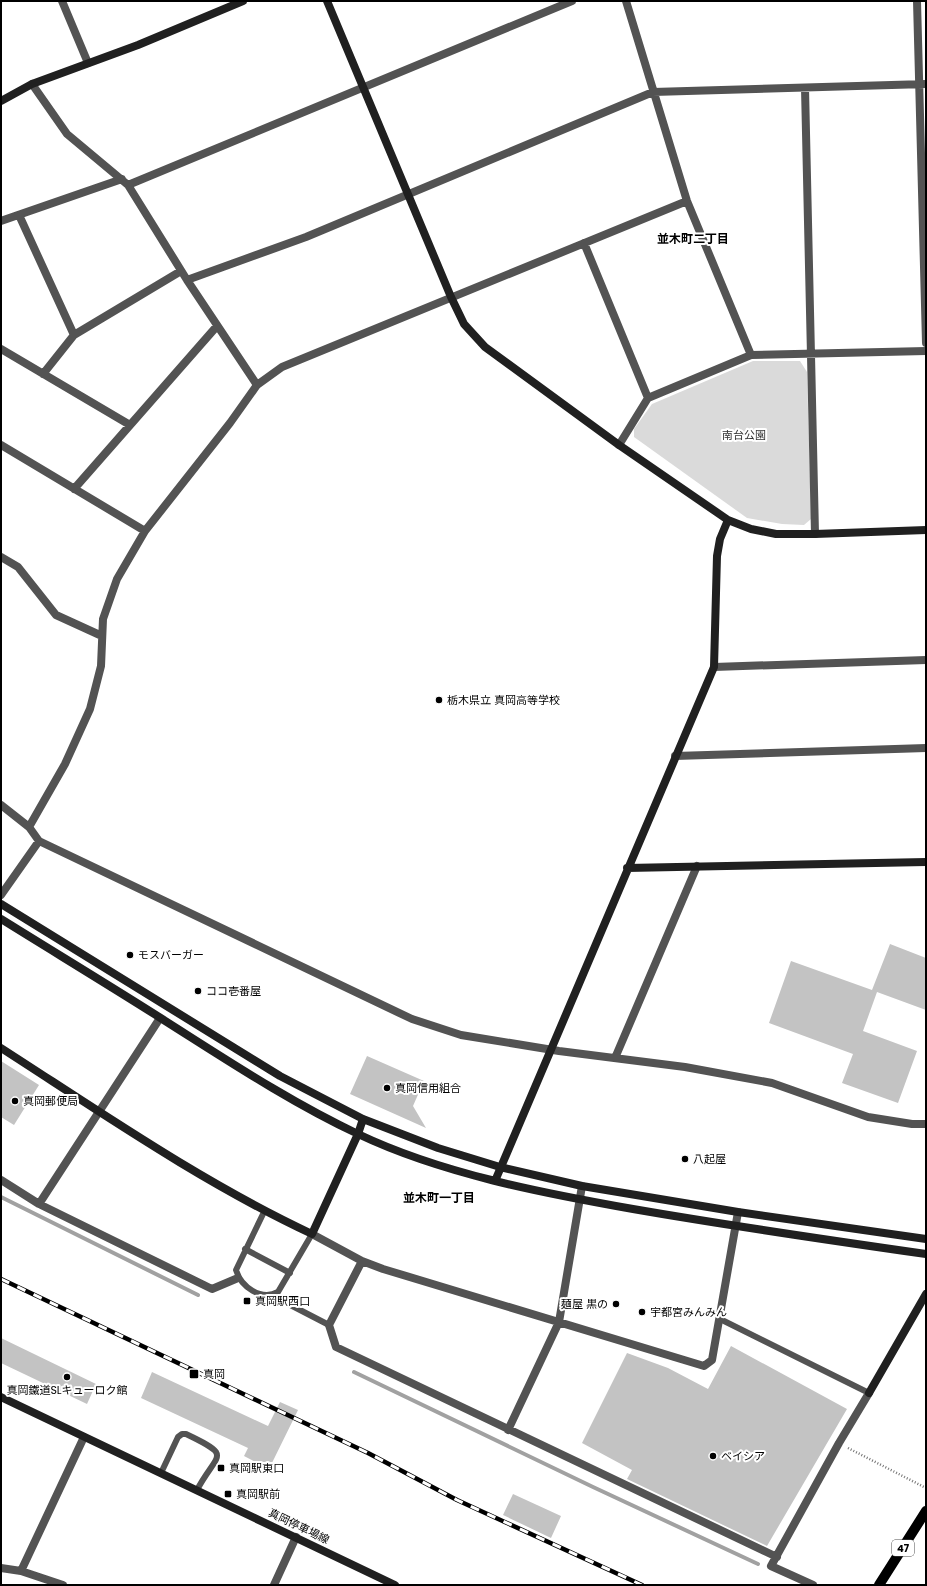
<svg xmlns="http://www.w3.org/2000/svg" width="927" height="1586" viewBox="0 0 927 1586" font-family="Poppins,'Noto Sans JP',sans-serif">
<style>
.green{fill:#dadada}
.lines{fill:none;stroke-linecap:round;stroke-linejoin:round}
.stream{stroke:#a1a1a1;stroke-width:4}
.building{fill:#c3c3c3}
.path{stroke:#757575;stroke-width:2.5;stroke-dasharray:1 2;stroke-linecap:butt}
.lane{stroke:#535353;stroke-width:6}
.street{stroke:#535353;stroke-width:8}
.secondary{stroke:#202020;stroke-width:8}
.primary{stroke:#000;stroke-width:10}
.rail-casing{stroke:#000;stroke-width:4.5}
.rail{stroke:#fff;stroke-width:3;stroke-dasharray:9;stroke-linecap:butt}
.poi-dot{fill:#000;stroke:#fff;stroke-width:1.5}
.labels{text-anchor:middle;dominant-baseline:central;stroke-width:4;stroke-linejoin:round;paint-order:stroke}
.shield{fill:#fff;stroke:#4c4c4c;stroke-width:1}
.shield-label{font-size:10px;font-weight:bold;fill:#000}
.park-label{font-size:11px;fill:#313131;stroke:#fff}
.poi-label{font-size:11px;fill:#000;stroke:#fff;text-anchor:start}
.street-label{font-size:11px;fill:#000;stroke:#fff}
.neighbourhood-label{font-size:12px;font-weight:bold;fill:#000;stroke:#fff}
</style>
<rect width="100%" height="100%" fill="#fff"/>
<path class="green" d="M753,361H800L807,372L811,519L804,525L782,524L747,518L634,437V429L652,404Z"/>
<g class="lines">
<path class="stream" d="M1,1197L198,1295
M354,1372L593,1487L758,1564"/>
</g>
<path class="building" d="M890,944L926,958V1010L877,992L863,1031L917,1051L898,1103L842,1083L853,1054L769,1023L791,961L872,990Z
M367,1056L424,1081L413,1106L426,1128L350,1094Z
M1,1061L39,1085L14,1125L1,1117Z
M1,1338L96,1384L87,1404L1,1363Z
M731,1346L847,1409L767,1546L627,1479L632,1470L582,1443L627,1353L668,1368L708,1389Z
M152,1372L268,1426L280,1402L298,1410L269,1469L244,1456L248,1448L141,1398Z
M513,1494L561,1516L551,1538L503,1515Z"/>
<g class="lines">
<path class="path" d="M848,1448L926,1488"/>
<path class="lane" d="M264,1212L236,1270C241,1287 261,1301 278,1292L312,1234
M245,1249L290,1273
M271,1295L329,1325
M720,1319L869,1393
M161,1473L178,1437L182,1434H186C234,1457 217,1452 197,1490"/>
<path class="street" d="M62,1L88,63
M626,1L687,201L751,355
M917,1L926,343
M32,84L67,134L128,185L187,280L257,385
M805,88L815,534
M128,185L572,1
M19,215L74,335
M1,221L122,179
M584,243L648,398
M187,280L306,237L653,92L926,84
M1,349L130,425
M43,374L74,335L181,271
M1,445L145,531
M619,445L648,398L751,355L926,351
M74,489L217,326
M1,557L18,567L56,615L102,636
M714,667L926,660
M675,756L926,748
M1,805L29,827L39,841L412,1019L461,1035L559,1051L685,1067L772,1083L868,1117L912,1124H926
M29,827L65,764L90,709L101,666L103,619L117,579L145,531L230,423L257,385L282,367L687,201
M1,895L39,841
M615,1058L697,866
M1,1180L39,1204L212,1289L238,1278
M39,1204L160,1018
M312,1234L362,1261L383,1269L704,1366L712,1360L738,1212
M362,1261L329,1325L336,1347L777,1557
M508,1430L559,1322L582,1186
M1,1568L21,1571L63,1585
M21,1571L84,1437
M274,1585L296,1537
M813,1585L771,1566L839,1443L869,1393"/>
<path class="secondary" d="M327,1L451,297L464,324L485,347L619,445L728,520L751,529L776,534H815L926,530
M1,101L32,84L138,45L243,1
M627,868L926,862
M1,904L280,1076L363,1119L438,1148L500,1167L582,1186L738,1212L926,1239
M1,919C54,952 107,984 159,1017C224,1058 288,1101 358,1134C442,1174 543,1193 633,1209C731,1226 828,1240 926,1254
M1,1048C102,1113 203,1183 312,1234L358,1134L363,1119
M495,1181L714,667L717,556L720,539L728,520
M869,1393L926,1294
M1,1397L395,1585"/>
<path class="primary" d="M879,1585L926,1511"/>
<defs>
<path id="rail" d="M1,1279L368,1453L457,1500L642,1585"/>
</defs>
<use href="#rail" class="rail-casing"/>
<use href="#rail" class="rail"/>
</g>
<g class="poi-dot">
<circle cx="439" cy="700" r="4"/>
<circle cx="130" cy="955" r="4"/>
<circle cx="198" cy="991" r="4"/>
<circle cx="387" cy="1088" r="4"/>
<circle cx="15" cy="1101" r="4"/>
<circle cx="685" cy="1159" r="4"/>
<rect x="243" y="1297" width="8" height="8" rx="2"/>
<circle cx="616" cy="1304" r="4"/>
<circle cx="642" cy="1312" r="4"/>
<rect x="189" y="1369" width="10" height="10" rx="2"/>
<circle cx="67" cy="1377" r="4"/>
<circle cx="713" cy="1456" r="4"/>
<rect x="217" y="1464" width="8" height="8" rx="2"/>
<rect x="224" y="1490" width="8" height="8" rx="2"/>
</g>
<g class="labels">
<rect class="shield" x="892" y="1540" width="22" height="16" rx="3"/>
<g class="shield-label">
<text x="903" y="1548">47</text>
</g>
<g class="park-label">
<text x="744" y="435">南台公園</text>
</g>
<g class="poi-label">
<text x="447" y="700">栃木県立 真岡高等学校</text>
<text x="138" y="955">モスバーガー</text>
<text x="206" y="991">ココ壱番屋</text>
<text x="395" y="1088">真岡信用組合</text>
<text x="23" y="1101">真岡郵便局</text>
<text x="693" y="1159">八起屋</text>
<text x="255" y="1301">真岡駅西口</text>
<text x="608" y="1304" text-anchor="end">麺屋 黒の</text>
<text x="650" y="1312">宇都宮みんみん</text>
<text x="203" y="1374">真岡</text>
<text x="67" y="1390" text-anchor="middle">真岡鐵道SLキューロク館</text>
<text x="721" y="1456">ベイシア</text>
<text x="229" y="1468">真岡駅東口</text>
<text x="236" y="1494">真岡駅前</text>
</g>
<g class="street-label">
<text transform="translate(299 1526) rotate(26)">真岡停車場線</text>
</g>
<g class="neighbourhood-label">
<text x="693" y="238">並木町二丁目</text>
<text x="439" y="1197">並木町一丁目</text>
</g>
</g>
<rect width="927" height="1586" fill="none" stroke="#000000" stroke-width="4"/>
</svg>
